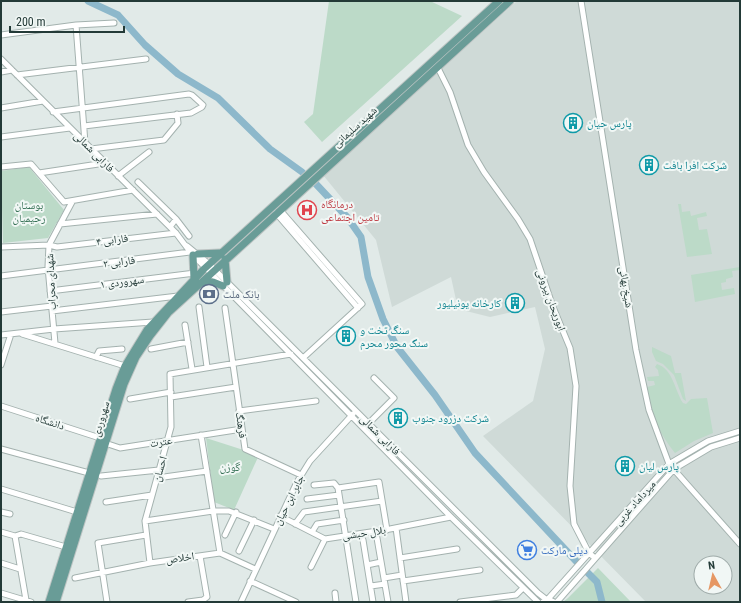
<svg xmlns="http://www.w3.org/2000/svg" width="741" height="603" viewBox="0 0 741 603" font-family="'Roboto Condensed','Noto Naskh Arabic',sans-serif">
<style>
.built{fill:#cfdad7;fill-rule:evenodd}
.green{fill:#bcdac8}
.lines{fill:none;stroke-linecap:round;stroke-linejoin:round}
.river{stroke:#8db8cb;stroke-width:7}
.minor-casing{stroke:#a4b2af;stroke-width:7}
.major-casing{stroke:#bdc4c3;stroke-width:9}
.minor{stroke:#fff;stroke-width:5}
.major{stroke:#699c97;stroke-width:7}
.labels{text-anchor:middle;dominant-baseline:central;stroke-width:4;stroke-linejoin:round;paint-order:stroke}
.culture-label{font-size:11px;fill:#0d838f;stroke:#f1f7f5;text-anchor:start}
.street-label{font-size:11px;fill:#233a37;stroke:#f1f7f5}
.health-label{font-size:11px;fill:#be3a42;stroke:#f1f7f5;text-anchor:start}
.park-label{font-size:11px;fill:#316d51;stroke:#f1f7f5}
.service-label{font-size:11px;fill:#4e5e75;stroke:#f1f7f5;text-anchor:start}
.shop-label{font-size:11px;fill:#366cbe;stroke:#f1f7f5;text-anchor:start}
</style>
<rect width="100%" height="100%" fill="#e1eae8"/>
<path class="built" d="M517,1H740V602H646L483,436L533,401L545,349L535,307L490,317L458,309L451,277L392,307L376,240L323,175ZM701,563H725V587H701Z"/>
<path class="green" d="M329,1H430L462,16L322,142L304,122L313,114Z
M29,167L64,210L48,238L3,243L1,171Z
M678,204H681L682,212L690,211L691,216L706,212L707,216L697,218L699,230L707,229L712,254L687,257Z
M740,267V270L732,271L733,277L726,279V282L721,283L722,290L734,288L735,294L695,302L691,275Z
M652,347L671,356L675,373H681L686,401L683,399L674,375L663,364L656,361L652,352Z
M657,364C673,369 675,391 683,403L686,404L691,399L707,398L713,433L694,441L675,453C657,430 652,415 647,387L655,385L654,381H648L647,377L659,376L658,370L655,367Z
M206,438L259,455L234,510L214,502Z
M598,568L631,602H563L568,598Z"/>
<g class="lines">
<path class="river" d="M88,1L118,15L145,45L178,74L218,98L270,149L302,172
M315,183L347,217L361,237L368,277L383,319L397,347L435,395L475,453L576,561
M587,572L597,582L602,602"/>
<defs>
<path id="minor" d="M581,1L636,350L649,410L669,464L740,544
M76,25L85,143
M1,35L76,25L114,23
M1,59L176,233L188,249
M438,68L450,92L468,145L484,172L518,219L530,239L553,307L570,348L576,386L570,486L574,524L589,553L595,558
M1,72L12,70
M17,75L146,59
M1,108L43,101
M53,112L189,94L192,95L203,105L202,107L191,113L84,126
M1,137L70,128
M91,149L164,140L178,123L177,114
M1,167L31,164L64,202L133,190
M39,173L105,163
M118,176L149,152
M138,182L176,219
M280,210L362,304L303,358
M276,213L358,308
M60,224L157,214
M170,227L176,219L189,236
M187,246L209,264L538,593L547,600L669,464L708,441L740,431
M1,247L49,245L57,247L176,233
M193,255L451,517L538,602
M1,276L190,252
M50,291L195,273
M199,307L207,367
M225,308L245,449L301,475
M52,311L178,296
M1,312L52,306
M185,325L192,369
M22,334L125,366
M1,335L54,329L153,322
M55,343L48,267L49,245L72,202
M151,349L188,342
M96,357L99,351L122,349
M1,365L11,334
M171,397L236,387
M130,399L171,392
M1,406L100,438
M239,411L316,401
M368,424L394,398L374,378
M201,435L220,553
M105,443L120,448L242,429
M1,449L89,473
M101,476L159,470
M157,478L207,471
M314,485L334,483L338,488
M1,489L77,512
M307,499L339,495
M106,502L152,495
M1,512L10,514
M280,516L325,539L390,529L451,517
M145,521L213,511H229L274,529
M295,524L304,512L382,501
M396,528L406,602
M1,532L15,536L21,534L66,547
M312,532L317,524L344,520
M225,535L236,512
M15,536L26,600
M377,538L388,602
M363,540L373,602
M239,551L254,520
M400,558L457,549
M1,563L20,569
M150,563L145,521L171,427L170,374L291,354
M367,565L381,562
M311,567L325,539
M75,578L150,563L220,553L255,569
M384,578L402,575
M250,581L296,602
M403,581L480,570
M371,586L385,584
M1,593L31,602
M335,593L336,602
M107,602L98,543L146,535
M188,602L203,600L207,597L200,556
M241,602L297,482L310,461L353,414
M356,602L338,488L379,482L387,530
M460,602L516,595L523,588
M543,602L550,600L554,602
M557,602L674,469L711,447L740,438"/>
<path id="major" d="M198,254L220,253
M193,255L194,279
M225,259L227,282
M200,283L213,282L223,286
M49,602L116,389L125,366L147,330L204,269L499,1
M56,602L124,384L136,357L150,336L168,313L510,1"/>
</defs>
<use href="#minor" class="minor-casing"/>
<use href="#major" class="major-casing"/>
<use href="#minor" class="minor"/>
<use href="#major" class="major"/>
</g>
<defs>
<symbol id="building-ring" viewBox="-11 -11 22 22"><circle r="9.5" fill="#f1f7f5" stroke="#0f9aa8" stroke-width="1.5"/><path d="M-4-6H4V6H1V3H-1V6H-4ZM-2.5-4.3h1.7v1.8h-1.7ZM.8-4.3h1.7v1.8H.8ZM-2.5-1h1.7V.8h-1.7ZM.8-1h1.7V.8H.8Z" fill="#0f9aa8"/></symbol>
<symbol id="hospital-ring" viewBox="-11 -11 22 22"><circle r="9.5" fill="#f1f7f5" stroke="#e0444e" stroke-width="1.5"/><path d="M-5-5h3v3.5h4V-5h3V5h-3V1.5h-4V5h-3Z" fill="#e0444e"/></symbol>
<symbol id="bank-ring" viewBox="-11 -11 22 22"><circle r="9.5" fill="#f1f7f5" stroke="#5c6f8a" stroke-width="1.5"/><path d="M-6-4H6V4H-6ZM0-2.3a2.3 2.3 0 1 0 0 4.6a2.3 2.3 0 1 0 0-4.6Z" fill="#5c6f8a"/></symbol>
<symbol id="supermarket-ring" viewBox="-11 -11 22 22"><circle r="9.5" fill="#f1f7f5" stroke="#3f7fe0" stroke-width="1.5"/><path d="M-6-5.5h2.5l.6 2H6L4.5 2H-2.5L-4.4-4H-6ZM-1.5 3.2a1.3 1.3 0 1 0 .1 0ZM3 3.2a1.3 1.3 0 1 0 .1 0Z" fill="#3f7fe0"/></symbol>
</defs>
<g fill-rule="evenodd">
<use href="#building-ring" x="562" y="112" width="22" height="22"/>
<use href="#building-ring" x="638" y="154" width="22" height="22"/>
<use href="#hospital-ring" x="296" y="199" width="22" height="22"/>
<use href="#bank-ring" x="198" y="283" width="22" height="22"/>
<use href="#building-ring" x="504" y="292" width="22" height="22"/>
<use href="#building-ring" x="335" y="325" width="22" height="22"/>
<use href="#building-ring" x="387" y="407" width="22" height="22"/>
<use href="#building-ring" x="614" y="455" width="22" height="22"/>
<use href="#supermarket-ring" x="516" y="539" width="22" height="22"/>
</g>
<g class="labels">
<g class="culture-label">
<text x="587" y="123">پارس حیان</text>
<text x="663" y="165">شرکت افرا بافت</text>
<text x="501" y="303" text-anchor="end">کارخانه یونیلیور</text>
<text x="360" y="330">سنگ تخت و<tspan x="360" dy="13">سنگ محور محرم</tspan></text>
<text x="412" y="418">شرکت دزرود جنوب</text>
<text x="639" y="466">پارس لیان</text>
</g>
<g class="street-label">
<text transform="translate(355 127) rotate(-42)">شهید سلیمانی</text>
<text transform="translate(94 152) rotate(45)">فارابی شمالی</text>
<text transform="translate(112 240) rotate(-7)">فارابی ۴</text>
<text transform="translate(119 262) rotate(-7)">فارابی ۲</text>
<text transform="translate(51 282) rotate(-93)">شهدای محراب</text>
<text transform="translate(122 282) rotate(-7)">سهروردی ۱</text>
<text transform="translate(626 287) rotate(81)">شیخ بهائی</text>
<text transform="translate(551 300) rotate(70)">ابوریحان بیرونی</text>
<text transform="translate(101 419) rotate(-73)">سهروردی</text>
<text transform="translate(50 422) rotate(18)">دانشگاه</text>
<text transform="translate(241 425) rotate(82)">فرهنگ</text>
<text transform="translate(380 435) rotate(45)">فارابی شمالی</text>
<text transform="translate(161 442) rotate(-9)">عترت</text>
<text transform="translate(160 469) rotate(-74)">احسان</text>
<text transform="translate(289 500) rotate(-63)">جابر ابن حیان</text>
<text transform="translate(635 503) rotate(-48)">میرداماد غربی</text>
<text transform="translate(364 533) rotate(-8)">بلال حبشی</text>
<text transform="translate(180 558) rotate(-8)">اخلاص</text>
</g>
<g class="health-label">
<text x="321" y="204">درمانگاه<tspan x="321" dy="13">تامین اجتماعی</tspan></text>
</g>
<g class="park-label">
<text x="29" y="205">بوستان<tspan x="29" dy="13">رحیمیان</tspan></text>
<text x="230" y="467">گوزن</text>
</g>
<g class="service-label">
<text x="223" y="294">بانک ملت</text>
</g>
<g class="shop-label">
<text x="541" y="550">دیلی مارکت</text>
</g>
</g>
<rect width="741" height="603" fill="none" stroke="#233a37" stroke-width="4"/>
<g transform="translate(713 575) rotate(352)"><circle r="19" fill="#f1f7f5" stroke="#9faba9"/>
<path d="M0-3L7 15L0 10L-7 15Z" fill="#e69763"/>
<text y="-6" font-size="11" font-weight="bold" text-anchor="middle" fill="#233a37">N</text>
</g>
<path d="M10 26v6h114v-6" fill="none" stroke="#233a37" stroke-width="2"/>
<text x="16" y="26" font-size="12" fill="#233a37" stroke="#f1f7f5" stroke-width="3" paint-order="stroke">200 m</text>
</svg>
